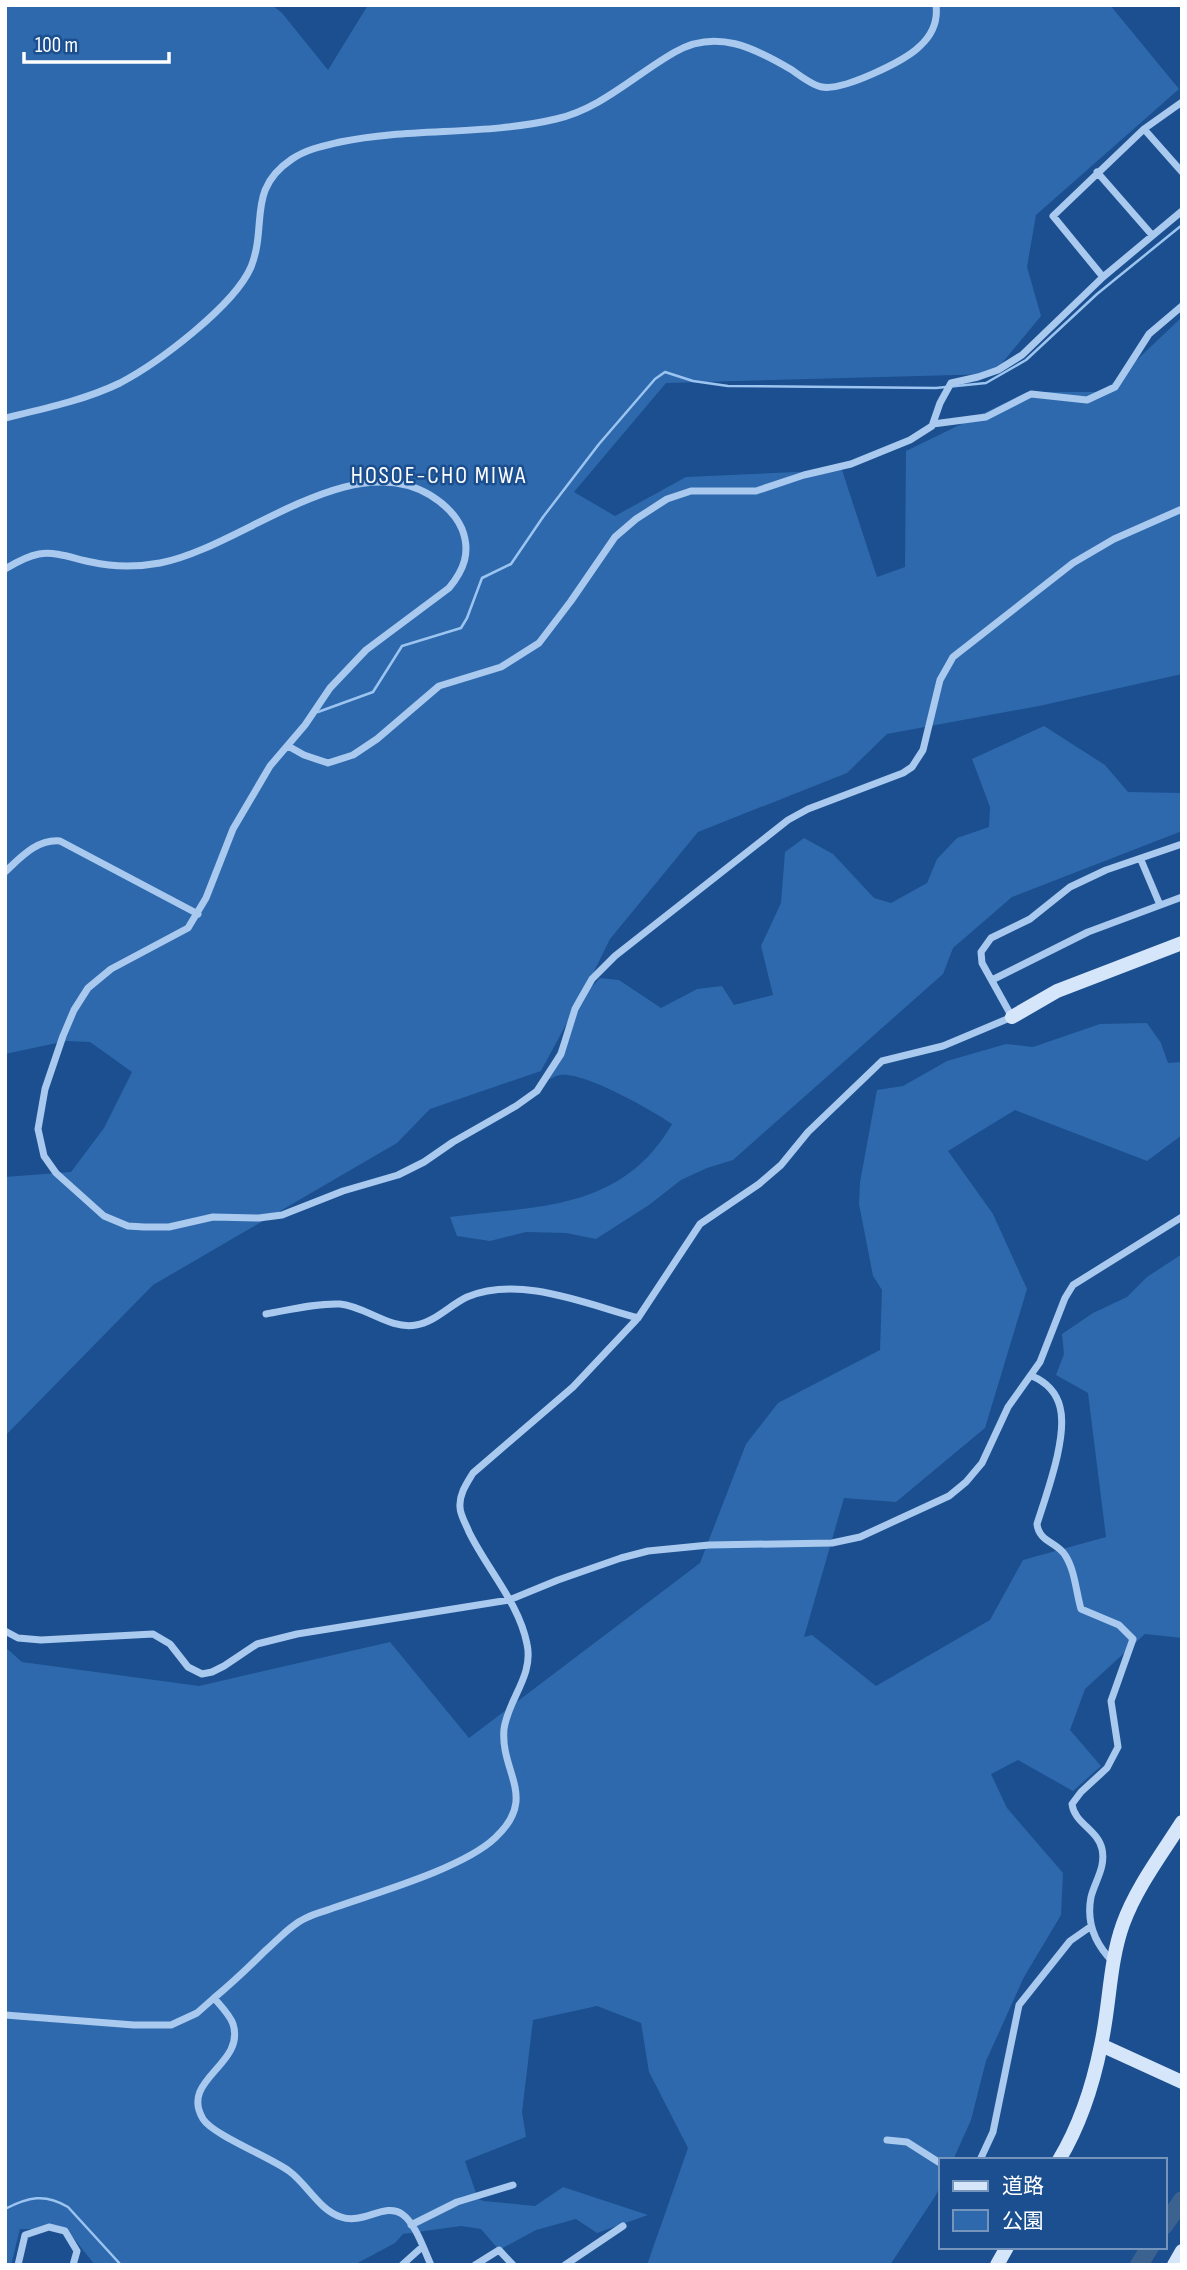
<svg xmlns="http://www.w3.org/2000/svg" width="1187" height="2270" viewBox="0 0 1187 2270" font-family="'Sofia Sans Condensed','Noto Sans JP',sans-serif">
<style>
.green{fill:#2e69ad}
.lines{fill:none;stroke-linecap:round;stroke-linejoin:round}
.stream{stroke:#9cc4f0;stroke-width:2.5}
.river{stroke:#3c6290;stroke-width:18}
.street{stroke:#a9c9ee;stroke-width:7}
.secondary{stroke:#d6e6fa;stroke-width:14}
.labels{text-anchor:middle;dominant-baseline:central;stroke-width:5;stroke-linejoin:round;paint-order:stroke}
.neighbourhood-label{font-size:24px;letter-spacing:2px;fill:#fff;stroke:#1b4f8f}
</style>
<rect width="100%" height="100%" fill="#1b4f8f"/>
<path class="green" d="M5,5H272L282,13L328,70L368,5H1110L1179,89L1036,215L1027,267L1041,316L993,374L666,383L574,492L615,516L686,477L842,470L877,577L905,567L906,451L1027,392H1103L1182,317V674L1039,706L887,734L847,773L698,832L610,939L581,998L600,978L619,980L661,1008L697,989L722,986L734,1005L773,995L761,946L781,903L785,852L804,838L833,854L874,898L891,903L927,883L937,859L957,838L989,827L990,807L972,759L1044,726L1105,765L1128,792L1182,793V831L1012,897L953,948L943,974L733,1160L707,1168L681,1180L649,1205L596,1239L566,1233L526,1232L490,1241L457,1236L450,1217C537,1206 622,1211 672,1124C652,1110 583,1071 560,1075C555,1076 550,1079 545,1081L577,1004L541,1071L430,1109L397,1143L153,1285L5,1436V1177L71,1172L104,1128L132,1072L90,1042L66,1041L5,1054Z
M1147,1023L1161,1043L1168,1063L1182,1062V1135L1147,1161L1015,1110L948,1151L993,1214L1027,1289L985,1428L896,1502L844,1498L804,1637L812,1635L876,1686L990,1620L1023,1560L1106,1537L1088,1393L1056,1375L1064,1354L1062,1334L1093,1313L1127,1297L1147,1277L1182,1254V1638L1145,1634L1085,1689L1070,1730L1101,1766L1073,1791L1018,1760L991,1774L1007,1808L1063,1873L1061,1915L1024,1977L986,2061L971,2120L953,2160H940V2186L936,2195L890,2265H647L688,2148L649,2072L641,2023L597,2006L533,2020L522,2112L526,2137L465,2161L478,2199L484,2201L535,2206L563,2187L648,2215L597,2233L576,2219L536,2230L499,2250L481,2229L461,2226L403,2234L395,2243L354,2265H95L67,2230L20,2229L11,2265H5V1647L22,1662L199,1686L390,1642L469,1738L700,1563L746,1444L778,1403L880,1350L882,1290L873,1276L859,1204L860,1182L877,1090L903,1086L947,1061L1006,1044L1033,1047L1100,1024Z"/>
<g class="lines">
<path class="stream" d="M318,712L373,692L402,646L461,628L467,618L482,578L511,564L543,517L599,444L655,379L665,372L693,381L728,386L936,388L986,383L1026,360L1097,294L1182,225
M5,2209C28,2197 45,2193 68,2207L121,2265"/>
<path class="river" d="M1164,2226L1182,2200
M1139,2265L1150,2247"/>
<path class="street" d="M1144,129L1182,172
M1097,172L1152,235
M1103,277L1053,216L1144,129L1182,102
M5,418C43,409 85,400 120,383C158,363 234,306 251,267C268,224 246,190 292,159C307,149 323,146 340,142C411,127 485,136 556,119C601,109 636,74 675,52C716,28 755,48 792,70C800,76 812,85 822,87C843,91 905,61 920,46C932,35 938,21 936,5
M933,424L986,417L1031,394L1087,400L1115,387L1149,334L1182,306
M5,569C15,563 27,556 39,554C56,551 75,559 91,562C113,567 138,567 160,563C240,548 350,446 430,495C443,503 456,515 462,529C471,552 464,570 449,588L366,650L330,688L305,725L270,766L233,829L206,898L188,928L111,969L88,988L74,1010L63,1036L45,1089L38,1129L44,1156L56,1173L104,1216L128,1226L144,1227H169L213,1217L259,1218L282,1215L343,1191L398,1175L424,1162L453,1142L516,1106L537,1091L561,1054L575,1009L580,1000L592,979L615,956L788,820L808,809L903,773L912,767L923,750L940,680L953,657L1073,563L1114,539L1182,509
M288,746L304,755L328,763L353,755L377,739L439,686L501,667L539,643L571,601L615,537L636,519L667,499L691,491H756L804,475L851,464L910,440L932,426L940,403L951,383L978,377L998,370L1022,355L1103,277L1182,211
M1141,860L1160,905
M5,872C21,857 37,839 60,841L198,914
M992,980L1088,932L1182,897
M266,1314C289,1310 316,1303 340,1304C365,1306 390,1330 416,1325C435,1322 450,1305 467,1297C520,1275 586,1304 638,1318
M1032,1376C1046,1382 1056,1391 1060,1407C1068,1437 1046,1495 1037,1524C1039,1542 1057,1542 1065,1555C1075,1570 1076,1592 1081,1609L1119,1625L1133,1639L1111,1701L1118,1747L1107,1768L1081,1792L1072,1804C1074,1823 1098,1830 1102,1849C1106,1867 1095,1881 1091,1897C1086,1923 1095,1944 1113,1962
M5,1631L18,1638L41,1640L153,1634L170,1644L188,1667L202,1674L212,1672L224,1666L257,1644L297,1634L509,1600L558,1580L621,1558L648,1551L709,1545L832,1543L860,1537L949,1496L966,1482L982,1463L1008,1407L1040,1362L1065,1298L1073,1285L1182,1217
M5,2015L134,2025H171L197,2013L214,1998
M887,2140L907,2142L940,2163
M980,2160L993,2132L1019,2005L1070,1941L1090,1927
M411,2225L457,2202L513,2185
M18,2265L25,2235L49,2227L65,2231L77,2251L73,2265
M402,2265L422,2247
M431,2265C424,2250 416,2224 402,2214C385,2202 363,2225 341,2217C319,2210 307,2184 289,2171C270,2157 213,2135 203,2119C179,2079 246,2065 233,2024C230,2015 220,2005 214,1998C232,1983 249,1967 265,1951C278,1940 290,1925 306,1918C315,1913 326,1911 336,1907C379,1892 463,1868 495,1838C539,1797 500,1773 504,1729C508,1699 534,1676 527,1644C519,1603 487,1569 469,1532C466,1524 460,1515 460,1507C459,1494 467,1483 473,1473L573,1387L638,1318L700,1224L759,1184L781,1165L808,1132L882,1061L943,1046L1012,1017L982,963L981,952L991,938L1030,919L1070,887L1106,870L1182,844
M475,2265L499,2250L513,2265
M565,2265L623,2226"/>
<path class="secondary" d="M1012,1017L1057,991L1182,943
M1101,2045L1182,2082
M1059,2160C1080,2125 1093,2085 1101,2045C1110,2005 1109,1963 1123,1924C1136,1888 1161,1855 1182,1822
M997,2265L1007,2247
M1174,2265L1182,2251"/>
</g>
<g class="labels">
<g class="neighbourhood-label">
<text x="439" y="475">HOSOE-CHO MIWA</text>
</g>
</g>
<rect width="1187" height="2270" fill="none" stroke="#ffffff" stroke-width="14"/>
<rect x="939" y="2158" width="228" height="91" fill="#1b4f8f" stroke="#7695bc" stroke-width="2"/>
<rect x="953" y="2181" width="35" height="10" fill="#d6e6fa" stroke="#7695bc" stroke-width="2"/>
<text x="1002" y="2193" font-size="21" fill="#ffffff">道路</text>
<rect x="953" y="2210" width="35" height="21" fill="#2e69ad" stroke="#7695bc" stroke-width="2"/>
<text x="1002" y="2228" font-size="21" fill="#ffffff">公園</text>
<path d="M24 52v10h145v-10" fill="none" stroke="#ffffff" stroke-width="3.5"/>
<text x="35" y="52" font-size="21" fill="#ffffff" stroke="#1b4f8f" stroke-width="5" paint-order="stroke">100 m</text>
</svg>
